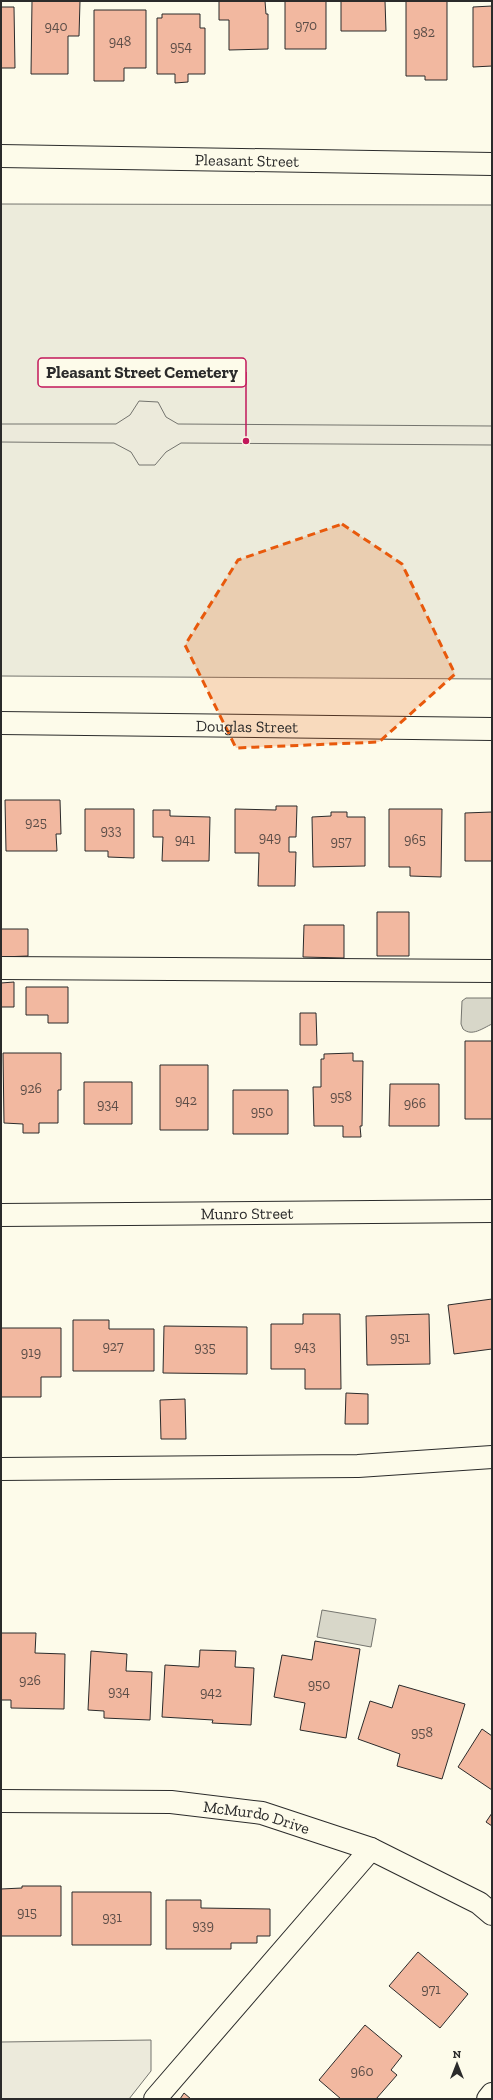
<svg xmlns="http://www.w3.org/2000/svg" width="493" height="2100" viewBox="0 0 493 2100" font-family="'Zilla Slab',serif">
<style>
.green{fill:#ecebdb;stroke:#74746e}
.parking{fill:#eceadb;stroke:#74746e}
.water{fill:#d8d7c9;stroke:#74746e}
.building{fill:#f2b8a0;stroke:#2b2b2b}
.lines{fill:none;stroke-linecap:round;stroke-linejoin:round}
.minor-casing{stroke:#2b2b2b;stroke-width:24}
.minor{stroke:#fdfbea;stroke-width:22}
.marked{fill:#e8590c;fill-opacity:0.2;stroke:#e8590c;stroke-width:3;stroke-dasharray:8 5;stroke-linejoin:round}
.labels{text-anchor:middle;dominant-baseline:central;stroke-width:3;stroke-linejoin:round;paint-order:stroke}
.number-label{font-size:14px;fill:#5d4e48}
.street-label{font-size:16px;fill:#2b2b2b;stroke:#fdfbea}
.leader{fill:none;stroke:#c2185b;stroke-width:1.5}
.callout-dot{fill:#c2185b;stroke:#fdfbea;stroke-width:1.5}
.callout{fill:#fdfbea;stroke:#c2185b;stroke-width:1.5}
.callout-label{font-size:17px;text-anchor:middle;font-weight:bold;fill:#2b2b2b}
</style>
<rect width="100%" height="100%" fill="#fdfbea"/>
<path class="green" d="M1,204L492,205V679L1,676Z"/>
<path class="parking" d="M139,401L158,402L166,417L178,424L492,426V445L181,443L166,452L155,465H139L131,452L114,443L1,442V424H116L130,415Z
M151,2040V2071L129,2099H1V2042Z"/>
<path class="water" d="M466,998H492V1024C483,1028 472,1037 463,1029L461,1024L462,1001Z
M322,1610L376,1619L371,1647L317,1637Z"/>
<path class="building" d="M32,1H80L79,36H68V74H31Z
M219,1H265L266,14H268V49L229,50V20H219Z
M285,1H326V49H285Z
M341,1H385L386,31H341Z
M406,1H447V80H425V76H406Z
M492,6V66L473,67V7Z
M1,7H14L15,68H1V77Z
M94,10H146V68H124V81H94Z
M162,14H200V28H205V74H188V82L175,83V74H157V18H162Z
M5,800H60L61,834H56L57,851H6Z
M276,806H297L296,837H289V852H296L295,886H258L259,853H235V809L276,810Z
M85,809H134V858L108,857V851H85Z
M389,809H442L441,877L410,876V867H389Z
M153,810H170V816L210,817L209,861H162L163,837H153Z
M331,812H347V817H365V866L313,867L312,817L331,816Z
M492,812V861H465V813Z
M377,912H409V956H377Z
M304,925H344V958L303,957Z
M1,929H28V956L1,957Z
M14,982V1007H1V983Z
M26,987H68V1023H48V1015H26Z
M300,1013H316L317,1045H300Z
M465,1041H492V1119H465Z
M3,1053H61V1090H58V1123H39V1133H23V1124L4,1123Z
M353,1053V1061H363L362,1126H360L361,1137H343V1126H314L313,1087H321V1059H324V1054Z
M160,1065H208V1130H160Z
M84,1082H132V1124H84Z
M390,1084H439V1126H389Z
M233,1090H288V1134H233Z
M492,1299V1349L454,1354L448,1305Z
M303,1314H340L341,1389H305V1369H271V1324H303Z
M429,1314L430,1364L367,1365L366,1316Z
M73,1320H109V1329H154V1371H73Z
M164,1326L247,1327V1374L163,1373Z
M1,1328H61V1377H41V1397H1Z
M346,1393L368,1394V1424H345Z
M185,1399L186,1439H161L160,1400Z
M1,1633H36L35,1653L65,1654L64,1709L11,1708V1700H1Z
M315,1641L360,1649L346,1738L300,1730L305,1703L274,1697L282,1655L312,1660Z
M200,1650L236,1651L235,1667L254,1668L251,1725L212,1723L213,1720L162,1717L165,1665L199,1667Z
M91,1651L127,1654L126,1671L152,1672L150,1720L104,1718V1711L88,1710Z
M399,1685L465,1704L442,1779L397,1766L400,1754L358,1739L370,1701L392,1708Z
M482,1729L492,1736V1790L458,1767Z
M492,1813V1826L486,1822Z
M22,1886H61V1936H1V1889L22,1888Z
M72,1892H151V1945H72Z
M166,1900H201V1908L270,1909V1936H257V1943H231V1949H166Z
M418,1952L468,1994L440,2028L389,1986Z
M365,2025L402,2056L391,2070L397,2075L376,2099H341L319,2080Z
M184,2093L191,2099H180Z"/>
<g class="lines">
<defs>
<g id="minor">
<path id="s1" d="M1,156L492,164"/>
<path id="s2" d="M1,723L492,729"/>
<path d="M1,968L492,971"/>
<path id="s3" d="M1,1215L492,1211"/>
<path d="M1,1469L358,1466L492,1457"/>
<path id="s4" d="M1,1801L171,1802L262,1813L371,1849L479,1903L492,1914"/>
<path d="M155,2099L371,1849"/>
<path d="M488,2099L492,2094"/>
</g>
</defs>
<use href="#minor" class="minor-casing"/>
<use href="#minor" class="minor"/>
</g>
<path class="marked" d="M342,524L402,564L455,674L379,742L236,748L185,645L238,560Z"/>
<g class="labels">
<g class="number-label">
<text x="306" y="25">970</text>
<text x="56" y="26">940</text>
<text x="424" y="32">982</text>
<text x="120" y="41">948</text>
<text x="181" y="46">954</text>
<text x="36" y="822">925</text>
<text x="111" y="830">933</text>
<text x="270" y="837">949</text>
<text x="185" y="839">941</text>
<text x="415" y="839">965</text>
<text x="341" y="841">957</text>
<text x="31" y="1088">926</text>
<text x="341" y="1096">958</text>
<text x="186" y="1100">942</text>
<text x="415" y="1103">966</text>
<text x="108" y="1104">934</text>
<text x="262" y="1111">950</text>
<text x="400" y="1337">951</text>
<text x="113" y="1346">927</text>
<text x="305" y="1346">943</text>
<text x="205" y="1347">935</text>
<text x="31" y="1352">919</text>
<text x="30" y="1680">926</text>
<text x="319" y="1684">950</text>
<text x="119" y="1691">934</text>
<text x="211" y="1692">942</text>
<text x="422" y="1732">958</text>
<text x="27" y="1912">915</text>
<text x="112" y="1917">931</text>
<text x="203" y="1925">939</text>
<text x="431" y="1989">971</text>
<text x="362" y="2071">960</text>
</g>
<g class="street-label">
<text stroke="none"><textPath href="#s1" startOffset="246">Pleasant Street</textPath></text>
<text stroke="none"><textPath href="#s2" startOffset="246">Douglas Street</textPath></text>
<text stroke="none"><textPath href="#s3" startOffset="246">Munro Street</textPath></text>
<text stroke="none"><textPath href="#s4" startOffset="257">McMurdo Drive</textPath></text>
</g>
</g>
<path class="leader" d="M246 441L246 372"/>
<circle class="callout-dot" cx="246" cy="441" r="4"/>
<rect class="callout" x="38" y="358" width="208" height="29" rx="4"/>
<g class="callout-label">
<text x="142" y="378">Pleasant Street Cemetery</text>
</g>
<rect width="493" height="2100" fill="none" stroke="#2b2b2b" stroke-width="4"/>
<g transform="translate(457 2064)" stroke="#fdfbea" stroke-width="3" paint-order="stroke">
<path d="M0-3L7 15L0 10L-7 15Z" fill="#2b2b2b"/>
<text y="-6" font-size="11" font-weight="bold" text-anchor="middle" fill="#2b2b2b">N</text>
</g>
</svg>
